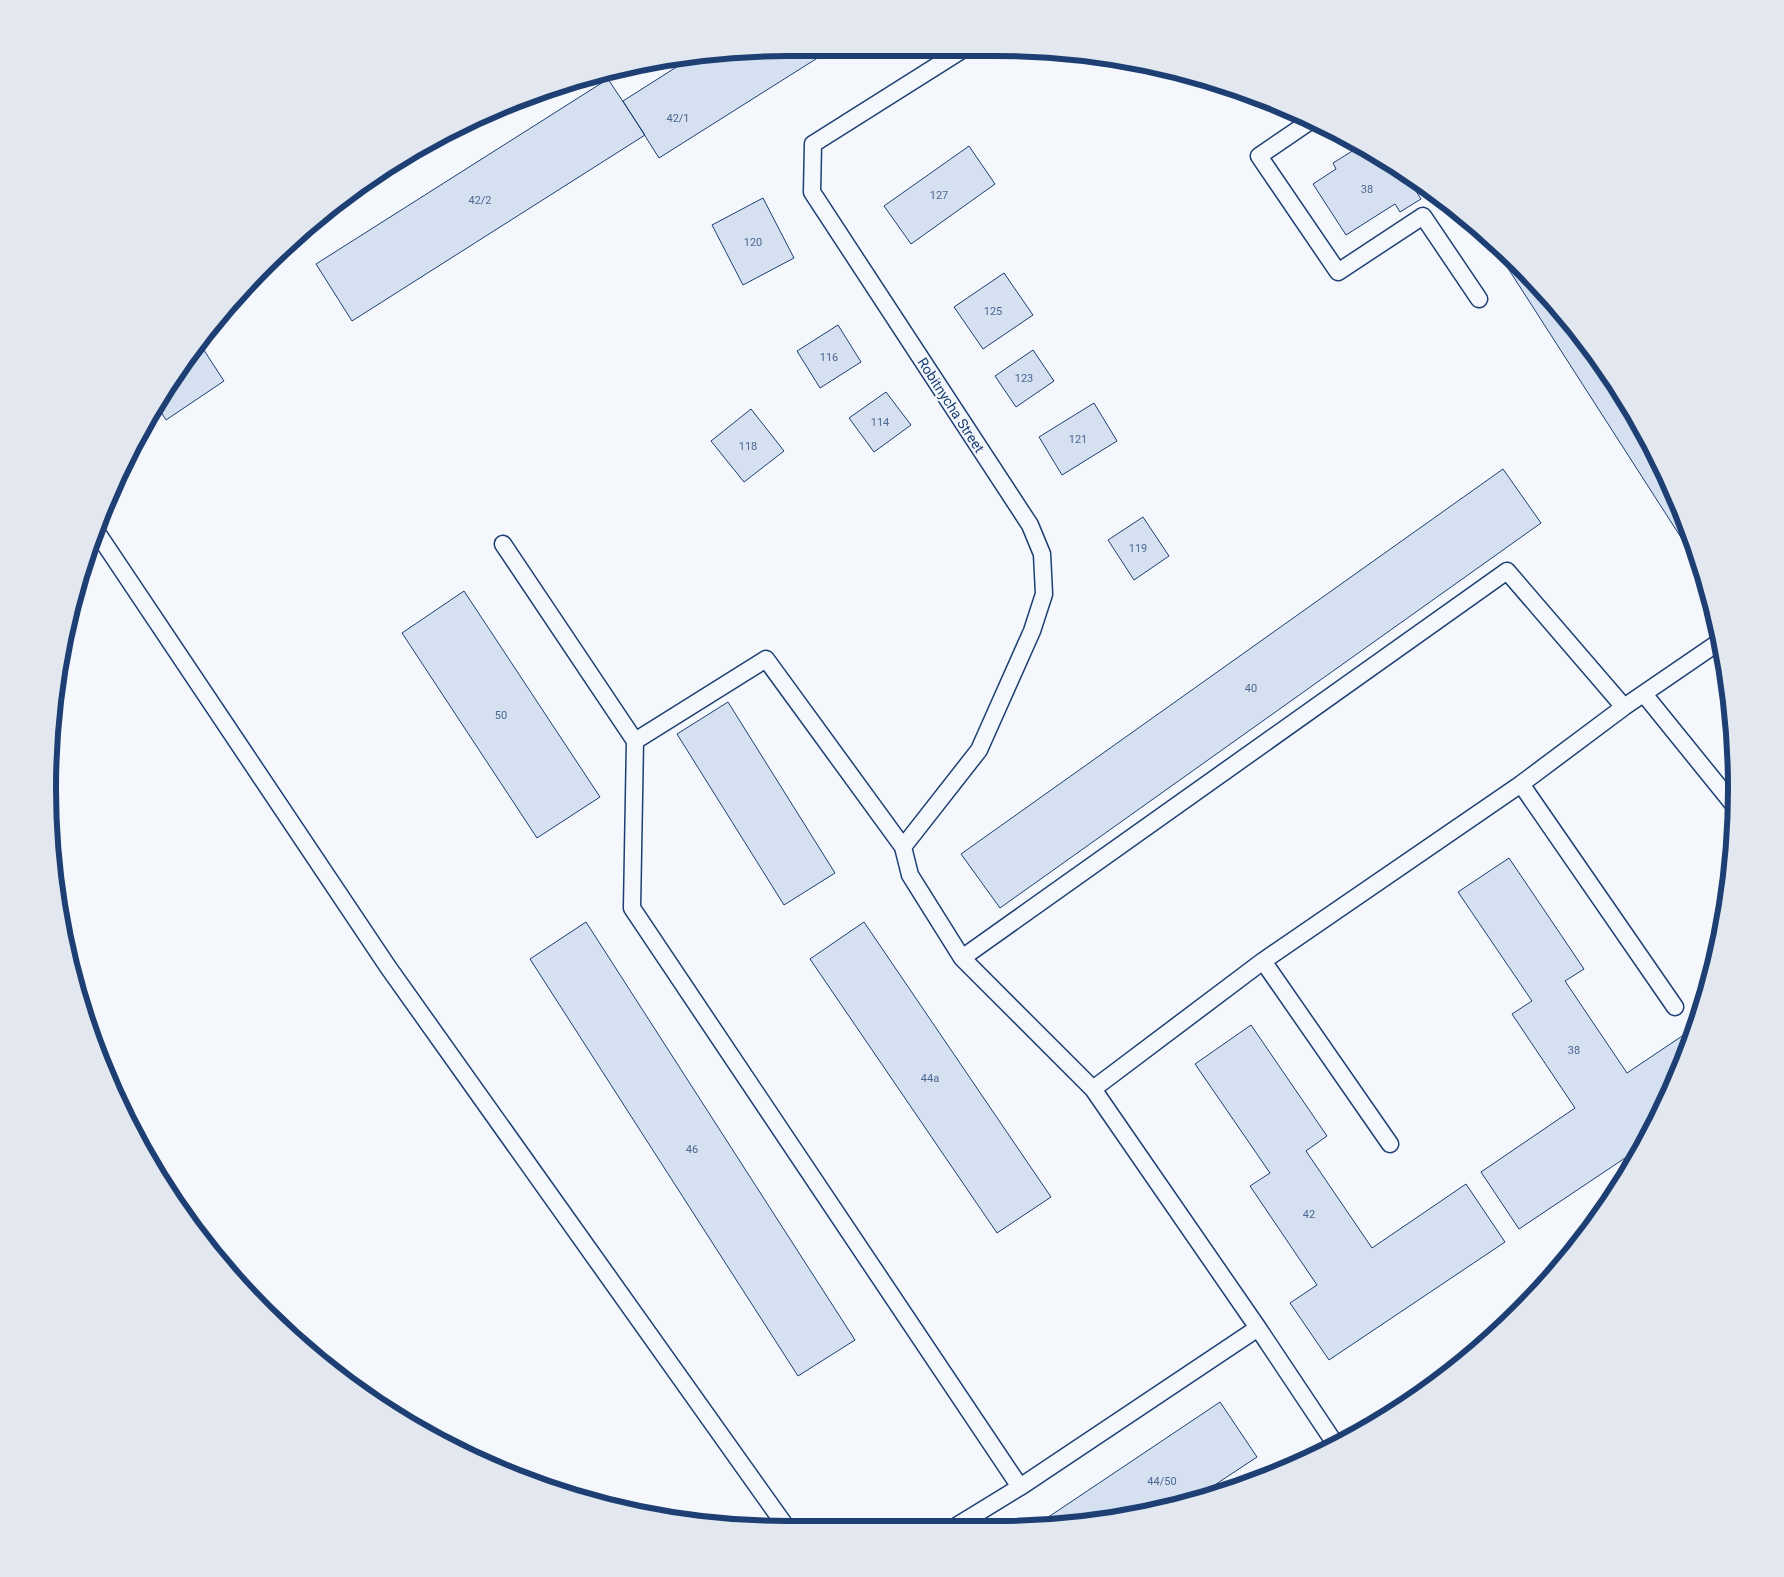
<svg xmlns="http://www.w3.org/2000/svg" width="1784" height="1577" viewBox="0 0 1784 1577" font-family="Roboto,sans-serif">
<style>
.building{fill:#d5e0f0;stroke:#1d3f73}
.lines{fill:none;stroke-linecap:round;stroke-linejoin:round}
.service-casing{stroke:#1d3f73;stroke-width:19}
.service{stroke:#f4f7fb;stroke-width:16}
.labels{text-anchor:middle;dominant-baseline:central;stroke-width:4;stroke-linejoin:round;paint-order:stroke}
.number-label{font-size:11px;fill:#4b6792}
.street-label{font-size:14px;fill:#1d3f73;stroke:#f4f7fb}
.rim{fill:none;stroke:#1d3f73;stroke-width:6}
</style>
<rect width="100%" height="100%" fill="#f4f7fb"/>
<path class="building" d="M827,52L659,158L623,101L697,54Z
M608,79L645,135L352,321L316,264Z
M1362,145L1422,187L1416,191L1421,199L1400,212L1395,204L1346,235L1313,184L1336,169L1333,163Z
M969,146L995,184L911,244L884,206Z
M763,198L794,258L743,285L712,225Z
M1484,231L1584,338L1660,461L1700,567Z
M1004,273L1033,315L983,349L954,307Z
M838,325L861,362L820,388L797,351Z
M198,341L224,381L166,420L156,404Z
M1033,350L1054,381L1016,407L995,376Z
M886,392L911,425L874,452L849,418Z
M1094,403L1117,441L1062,475L1039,437Z
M751,409L784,451L744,482L711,441Z
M1503,469L1541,523L1000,908L961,854Z
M1143,517L1169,556L1134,580L1108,540Z
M464,591L600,797L537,838L402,633Z
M728,702L835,873L784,905L677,734Z
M1730,709L1734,732L1722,714Z
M1509,858L1584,969L1565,981L1627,1073L1697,1026L1643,1146L1519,1229L1481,1172L1575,1108L1512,1014L1532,1001L1458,892Z
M586,922L855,1340L798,1376L530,959Z
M864,922L1051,1197L997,1233L810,959Z
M1251,1025L1327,1136L1306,1151L1372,1248L1466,1184L1505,1242L1329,1360L1290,1303L1317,1285L1250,1186L1270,1173L1195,1064Z
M1220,1402L1257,1457L1186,1504L1044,1528H1032Z"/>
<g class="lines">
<defs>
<path id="service" d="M1309,122L1259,156L1338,272L1423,216L1479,299
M96,531L388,967L787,1528
M503,544L635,741L632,908L1020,1487
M1644,694L1733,804
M635,741L766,659L903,847L910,875L962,958L1093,1089L1258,1328L1336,1445
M1521,784L1675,1007
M903,847L979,750L1032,631L1044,594L1042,554L1030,525L812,192L813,144L962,50
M962,958L1507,571L1624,707
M1263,961L1390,1144
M1093,1089L1263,961L1521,784L1624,707L1719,642
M953,1528L1020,1487L1258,1328"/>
</defs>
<use href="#service" class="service-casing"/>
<use href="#service" class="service"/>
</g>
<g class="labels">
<g class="number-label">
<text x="678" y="118">42/1</text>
<text x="1367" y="189">38</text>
<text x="939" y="195">127</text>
<text x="480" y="200">42/2</text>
<text x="753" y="242">120</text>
<text x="993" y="311">125</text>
<text x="829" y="357">116</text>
<text x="1024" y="378">123</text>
<text x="880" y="422">114</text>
<text x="1078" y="439">121</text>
<text x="748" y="446">118</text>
<text x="1138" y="548">119</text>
<text x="1251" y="688">40</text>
<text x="501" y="715">50</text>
<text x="1574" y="1050">38</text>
<text x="930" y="1078">44а</text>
<text x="692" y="1149">46</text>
<text x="1309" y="1214">42</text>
<text x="1162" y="1481">44/50</text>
</g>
<g class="street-label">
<text transform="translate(951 405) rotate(57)">Robitnycha Street</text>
</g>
</g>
<path d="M0 0H1784V1577H0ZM788 56H996A732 732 0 0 1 1728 788V789A732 732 0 0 1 996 1521H788A732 732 0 0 1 56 789V788A732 732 0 0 1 788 56Z" fill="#e3e8f0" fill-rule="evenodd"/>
<path class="rim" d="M788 56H996A732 732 0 0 1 1728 788V789A732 732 0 0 1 996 1521H788A732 732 0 0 1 56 789V788A732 732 0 0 1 788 56Z"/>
</svg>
